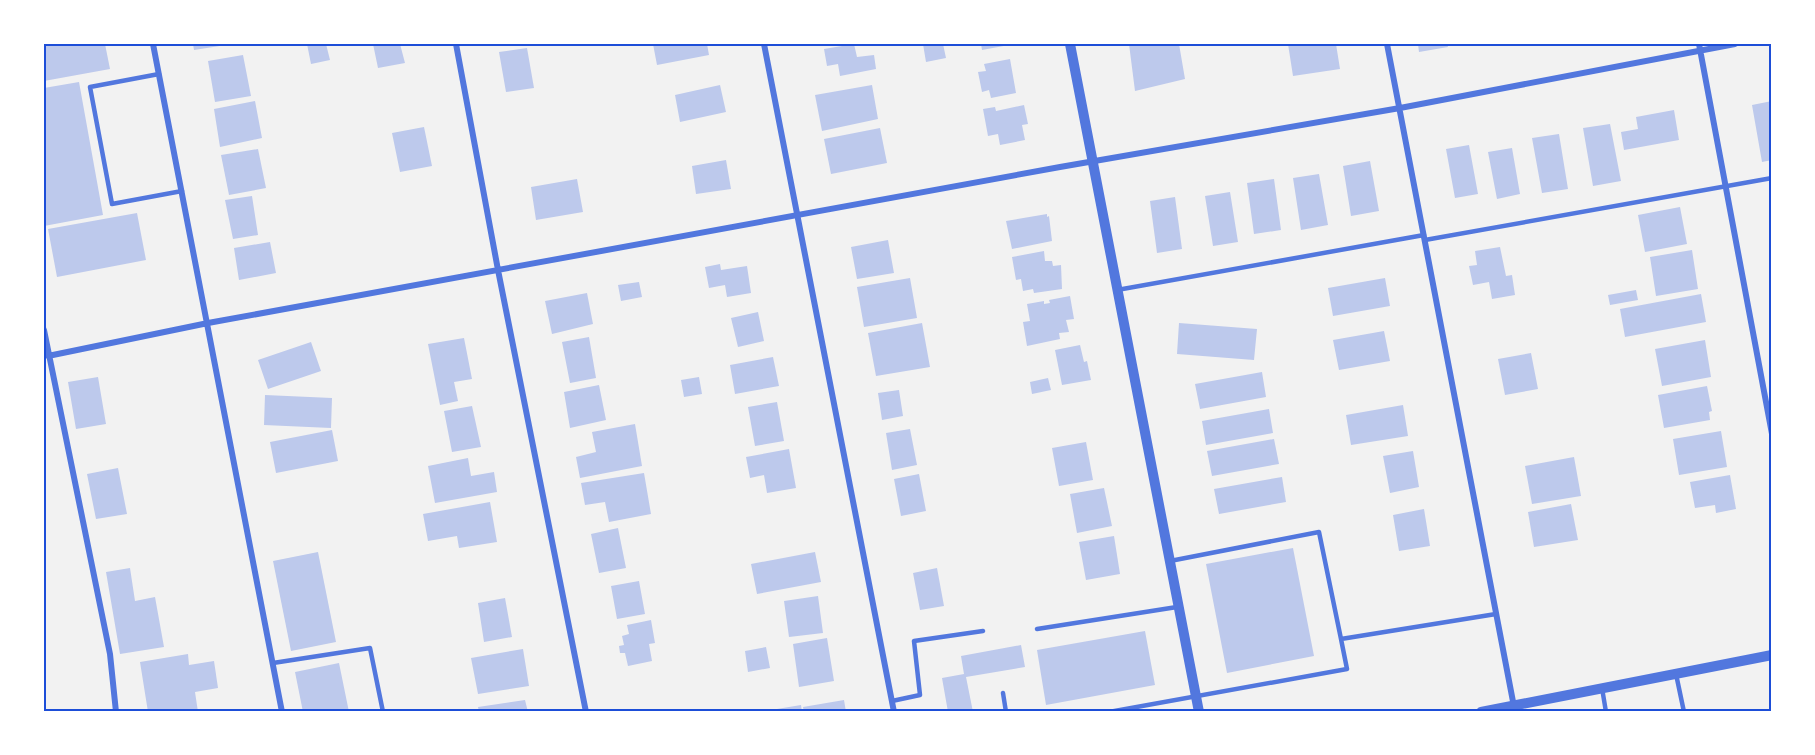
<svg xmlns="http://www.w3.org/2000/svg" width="1815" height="755" viewBox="0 0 1815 755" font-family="Figtree,sans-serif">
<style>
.building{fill:#bdc9ec}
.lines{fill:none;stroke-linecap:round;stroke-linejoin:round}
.service{stroke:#5277de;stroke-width:4.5}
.minor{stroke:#5277de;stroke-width:6}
.tertiary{stroke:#5277de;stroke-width:10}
.neatline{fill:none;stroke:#1d4ed8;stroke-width:2}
</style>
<rect width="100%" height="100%" fill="#f2f2f2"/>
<path class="building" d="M44,44H105L110,69L44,81Z
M193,44H226V45L194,50Z
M307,44H326L330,60L311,64Z
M373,44H400L405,63L378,68Z
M653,44H707L709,55L657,65Z
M854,44L857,57L874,55L876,69L840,76L838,64L827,66L824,49Z
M923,44H943L946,58L926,62Z
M981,44H1009V45L982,50Z
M1129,44H1179L1185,79L1135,91Z
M1288,44H1336L1340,69L1293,76Z
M1418,44H1447L1448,47L1419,52Z
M527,48L534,88L506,92L499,52Z
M243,55L251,96L215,102L208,61Z
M1010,59L1016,93L991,98L989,90L982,92L978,72L986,71L984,64Z
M79,82L103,215L44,226V88Z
M720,85L726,112L680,122L675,95Z
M872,85L878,119L822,131L815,95Z
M255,101L262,138L220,147L214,109Z
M1772,101V160L1762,162L1752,105Z
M1024,105L1028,124L1022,125L1025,140L1000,145L998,134L988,136L983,109L995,107L996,111Z
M1674,110L1679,140L1624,150L1621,132L1638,129L1636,117Z
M1610,124L1621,181L1593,186L1583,128Z
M424,127L432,166L400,172L392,133Z
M880,128L887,163L831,174L824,139Z
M1559,134L1568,189L1542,193L1532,138Z
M1469,145L1478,194L1455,198L1446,149Z
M1512,148L1520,194L1497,199L1488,152Z
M258,149L266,188L229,195L221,155Z
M726,160L731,189L696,194L692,166Z
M1370,161L1379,211L1351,216L1343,166Z
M1319,174L1328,225L1301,230L1293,178Z
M577,179L583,212L536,220L531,187Z
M1274,179L1281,230L1254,234L1247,183Z
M1230,192L1238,242L1213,246L1205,196Z
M252,196L258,235L233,239L225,200Z
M1175,197L1182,249L1157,253L1150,201Z
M1680,207L1687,244L1645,252L1638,215Z
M137,213L146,260L57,277L48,229Z
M1047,214V217L1049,216L1052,241L1012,249L1006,221Z
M888,240L894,273L857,279L851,247Z
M270,242L276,273L239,280L234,248Z
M1500,247L1506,276L1512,275L1515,295L1492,299L1489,282L1473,285L1469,266L1477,265L1475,251Z
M1692,250L1698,289L1656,296L1650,257Z
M1044,251L1045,261H1052L1053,266L1061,265L1062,289L1034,293L1033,289L1023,291L1021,279L1016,280L1012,257Z
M720,264L721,270L747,266L751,293L727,297L725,285L709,288L705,267Z
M910,278L917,318L864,327L857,287Z
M1385,278L1390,306L1333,316L1328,288Z
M639,282L642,297L621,301L618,285Z
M1636,290L1638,300L1610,305L1608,295Z
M587,293L593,324L552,334L545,301Z
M1701,294L1706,322L1625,337L1620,309Z
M1070,296L1074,319L1066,320L1069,332L1059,333L1060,339L1027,346L1023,322L1030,321L1027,304L1044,301V304L1050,303L1049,300Z
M758,312L764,341L738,347L731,318Z
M922,323L930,367L876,376L868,333Z
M1179,323L1257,329L1254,360L1177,354Z
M1384,331L1390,361L1339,370L1333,340Z
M589,337L596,378L570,383L562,342Z
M464,338L472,379L454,382L458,401L440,405L428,344Z
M1705,340L1711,377L1662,386L1655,349Z
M311,342L321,371L268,389L258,360Z
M1080,345L1084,362L1087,361L1091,380L1062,385L1055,350Z
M1531,353L1538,389L1505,395L1498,359Z
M773,357L779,386L735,394L730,365Z
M1262,372L1266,397L1200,409L1195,384Z
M98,377L106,424L76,429L68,382Z
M699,377L702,394L684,397L681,380Z
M1048,378L1051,390L1032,394L1030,382Z
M599,385L606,420L570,428L564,392Z
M1707,386L1712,411L1709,412L1710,420L1664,428L1658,395Z
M899,390L903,416L882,420L878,393Z
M265,395L332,398L331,428L264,425Z
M777,402L784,441L755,446L748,407Z
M1403,405L1408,436L1351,445L1346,415Z
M472,406L481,447L452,452L444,411Z
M1269,409L1273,433L1206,445L1202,421Z
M635,424L642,466L580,478L576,457L596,452L592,432Z
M910,429L917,465L892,470L886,433Z
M332,430L338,461L276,473L270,442Z
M1721,431L1727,467L1679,475L1673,439Z
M1274,439L1279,464L1212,476L1207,451Z
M1086,442L1093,480L1059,486L1052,448Z
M789,449L796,488L767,493L764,475L750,478L746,457Z
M1413,451L1419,487L1390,493L1383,456Z
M1574,457L1581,496L1532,504L1525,466Z
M468,458L471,476L494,472L497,492L435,503L428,466Z
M118,468L127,514L96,519L87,474Z
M644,473L651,514L609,522L605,502L585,505L581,483Z
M919,474L926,511L901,516L894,479Z
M1730,475L1736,509L1716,513L1715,505L1695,508L1690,482Z
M1282,477L1286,502L1219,514L1214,489Z
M1104,488L1112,526L1077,533L1070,494Z
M490,502L497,542L459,548L457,536L428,541L423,514Z
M1571,504L1578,540L1534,547L1528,512Z
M1424,509L1430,546L1399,551L1393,515Z
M618,528L626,568L599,573L591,534Z
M1114,536L1120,574L1086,580L1079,542Z
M1293,548L1314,656L1227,673L1206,564Z
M318,552L336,642L291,651L273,561Z
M815,552L821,582L757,594L751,564Z
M130,568L135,601L155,597L164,647L120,654L106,572Z
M937,568L944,606L920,610L913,573Z
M639,581L645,614L617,619L611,586Z
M818,596L823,633L789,637L784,601Z
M505,598L512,637L484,642L478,603Z
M651,620L655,643L649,644L652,661L628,666L625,653H620L619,646L624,645L622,636L629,634L627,625Z
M1145,631L1155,685L1046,705L1037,650Z
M827,638L834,681L799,687L793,644Z
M1021,645L1025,667L966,677L973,712H948L942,678L964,674L961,656Z
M766,647L770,668L748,672L745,651Z
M523,649L529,686L478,694L471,658Z
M188,654L189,665L214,661L218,688L195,692L198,712H148L140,662Z
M339,663L349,712H303L295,672Z
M525,700L528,712H479L478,707Z
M844,700L846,712H804L803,707Z
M801,705L802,712H772L771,710Z"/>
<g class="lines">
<path class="service" d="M159,74L90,87L112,204L182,191
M1425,240L1772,178
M1117,290L1424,235
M1170,561L1319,532L1341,639
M1037,629L1177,607
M273,663L370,648L383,712
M1676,674L1684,712
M1602,688L1606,712
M1003,693L1006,712
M892,701L920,695L914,641L983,631
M1109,712L1347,669L1341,639L1496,614"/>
<path class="minor" d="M153,44L282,712
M456,44L498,270L586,712
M764,44L894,712
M1387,44L1515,712
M1699,44L1772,434
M44,330L110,654L116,712
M48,356L208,323L1060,167L1400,108L1735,44"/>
<path class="tertiary" d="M1070,44L1199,712
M1481,712L1772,655"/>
</g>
<rect width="1815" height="755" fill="none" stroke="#ffffff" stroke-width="90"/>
<rect x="45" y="45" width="1725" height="665" class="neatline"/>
</svg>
